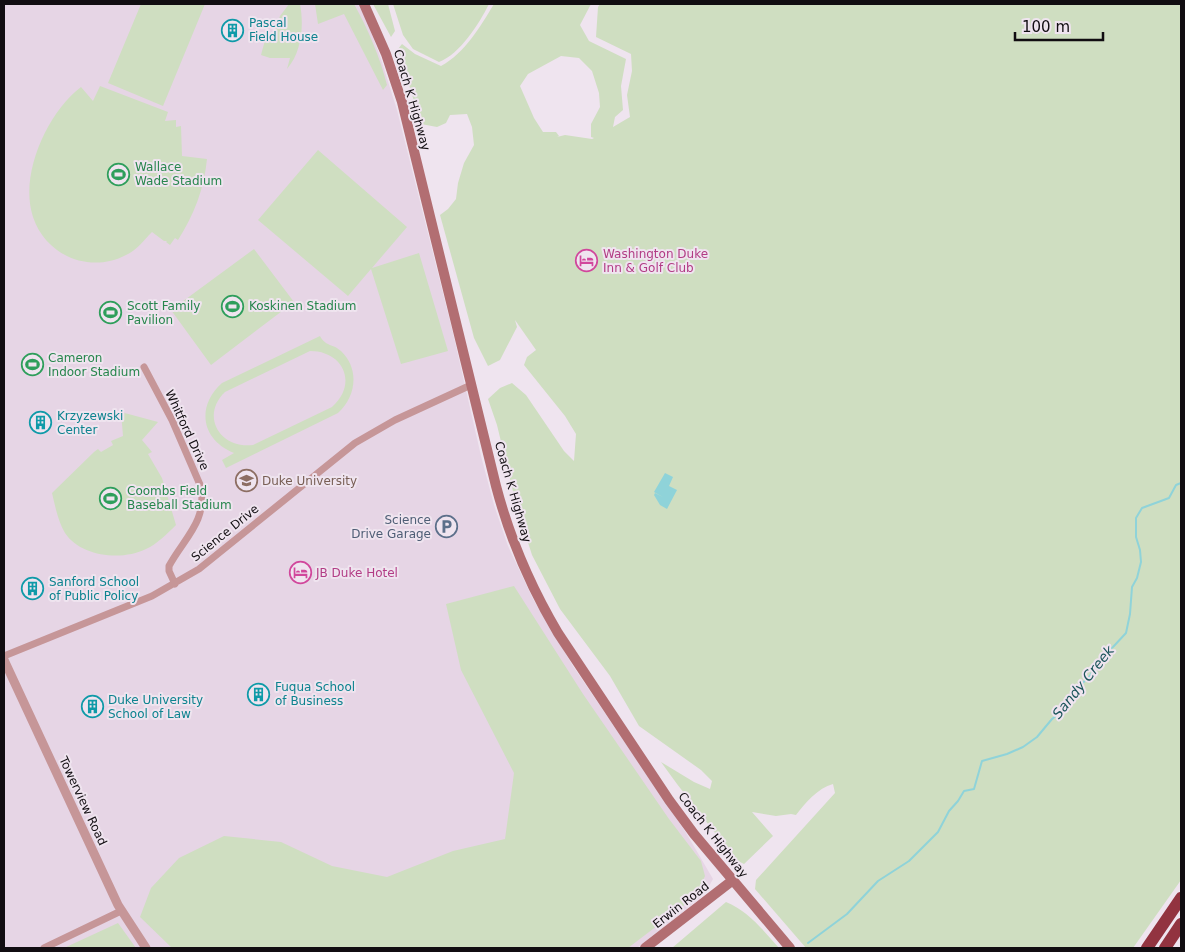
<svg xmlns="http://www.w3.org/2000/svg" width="1185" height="952" viewBox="0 0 1185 952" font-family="'DejaVu Sans',sans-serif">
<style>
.built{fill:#e6d5e5}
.green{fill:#cfdec1;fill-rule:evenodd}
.water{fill:#8fd3d9}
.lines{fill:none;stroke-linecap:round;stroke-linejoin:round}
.stream{stroke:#8fd3d9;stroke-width:2}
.minor{stroke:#c69698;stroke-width:7}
.tertiary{stroke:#c69698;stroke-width:9}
.secondary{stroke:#b26e72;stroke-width:10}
.motorway{stroke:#923340;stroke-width:12}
.labels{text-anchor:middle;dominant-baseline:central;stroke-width:4;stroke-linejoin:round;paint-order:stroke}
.culture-label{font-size:12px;fill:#0d838f;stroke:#efe4ef;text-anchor:start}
.street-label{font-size:12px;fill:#110d11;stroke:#efe4ef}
.leisure-label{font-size:12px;fill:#27864d;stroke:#efe4ef;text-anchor:start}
.hotel-label{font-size:12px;fill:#b23c85;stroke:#efe4ef;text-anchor:start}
.education-label{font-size:12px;fill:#785e54;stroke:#efe4ef;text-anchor:start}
.service-label{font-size:12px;fill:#4e5e75;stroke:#efe4ef;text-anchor:end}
.water-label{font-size:14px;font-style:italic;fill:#1b555a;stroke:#efe4ef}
</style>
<rect width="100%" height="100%" fill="#efe4ef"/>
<path class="built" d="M4,4H358L366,19L380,56L397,110L453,333L481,456L494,505L508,546L533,599L573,666L685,831L713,879L704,895L637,948H4Z"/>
<path class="green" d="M141,4H205L163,106L108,83Z
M289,4H300C304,25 302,52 287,69L290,58H270L261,55L265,40L275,30L280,16Z
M315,4H354C368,29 380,57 387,85L383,90L344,14L318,24Z
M373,4H388L395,31L391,37Z
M393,4H489C479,24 460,54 439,62L413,49L403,35Z
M494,4H591L580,25L589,41L626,59L621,86L623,110L615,117L613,127L630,117L627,95L632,71L631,54L596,37L598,7L600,4H1181V880L1133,948H806L755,889L756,880L835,793L833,784C818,788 805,803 796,815L791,814L776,816L752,812L773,836L744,864L736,860L677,784L661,762L694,782L710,789L712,781L701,770L639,726L610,676L560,609L532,555L517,508L497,425L488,399L500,388L512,383L526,395L564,451L574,461L576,434L565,416L524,365L527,357L536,350L515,320L517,327L500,360L488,366L474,338L440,215L448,209L456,199L458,183L464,163L474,145L472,127L467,114L450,115L446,123L437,127L421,124L398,49L402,44L415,54L441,66C465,53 480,27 494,4ZM561,56L579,58L592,71L599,93L600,107L591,124V137L594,138L592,139L565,135L557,137L559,136L556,132H543L534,118L520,86L528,74Z
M100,86L168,112L165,121L176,120V127L181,126L182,156L207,159C204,189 194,215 178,240L175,238L170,245L166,242L167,241H164L152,232C144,240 137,250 126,255C90,274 46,256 33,217C19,175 47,113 81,87L93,101Z
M318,150L407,227L372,268L419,253L448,351L401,364L371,269L348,296L258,220Z
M254,249L294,302L211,365L171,310Z
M320,336C326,347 332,343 341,351C360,369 356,397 338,413L226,468L222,460L234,453C201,440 196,406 222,383ZM310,351C344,351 358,384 332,407L253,445C220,449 200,416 225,392Z
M121,412L158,422L142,440L152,452L148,454L162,478L176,525C167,534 157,544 146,549C122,561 81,557 65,533C58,521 55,506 52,493L94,452L98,449L101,452L113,445L111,441L123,436Z
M514,586L583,694L669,819L701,861L705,876L695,897L628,948H172L140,917L151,888L179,858L224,836L281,842L332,866L387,877L453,851L505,839L514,773L461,670L446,604Z
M726,902C748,911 763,930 779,948H672Z
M118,923L136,948H64Z"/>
<path class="water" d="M665,473L673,477L669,486L677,490L667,509L660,505L654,495L655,493L663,497L654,492Z"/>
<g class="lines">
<path class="stream" d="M808,943L847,914L878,881L909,861L938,832L949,811L958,801L964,791L974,789L982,761L1007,754L1023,747L1037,737L1052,719L1065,709L1072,693L1089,677L1105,653L1113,647L1126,633L1130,614L1132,587L1137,578L1141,562L1140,550L1136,537V518L1142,508L1169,498L1176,485L1181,483"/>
<path class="minor" d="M144,367L172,420L201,487C207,522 184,538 169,566V571L175,584
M4,656L152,596L199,569L355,443L395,420L471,385
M44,948L121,911"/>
<path class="tertiary" d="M4,660L118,905L146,948"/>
<path class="secondary" d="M364,4L386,54L402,102L496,486C510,539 530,586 558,633L669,800L694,834L790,948
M645,948L733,880"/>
<path class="motorway" d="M1147,948L1181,898
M1165,948L1181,924"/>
</g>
<defs>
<symbol id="building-ring" viewBox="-11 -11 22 22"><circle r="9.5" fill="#efe4ef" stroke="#0f9aa8" stroke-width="1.5"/><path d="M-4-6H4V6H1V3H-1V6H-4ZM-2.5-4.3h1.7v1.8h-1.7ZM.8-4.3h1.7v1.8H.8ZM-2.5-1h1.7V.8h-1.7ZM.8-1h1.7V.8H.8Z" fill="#0f9aa8"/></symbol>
<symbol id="stadium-ring" viewBox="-11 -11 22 22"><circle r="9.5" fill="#efe4ef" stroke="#2e9e5b" stroke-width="1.5"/><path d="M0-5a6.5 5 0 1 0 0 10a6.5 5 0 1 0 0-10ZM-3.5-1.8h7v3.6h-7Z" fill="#2e9e5b"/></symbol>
<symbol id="hotel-ring" viewBox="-11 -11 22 22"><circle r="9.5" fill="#efe4ef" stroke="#d1479c" stroke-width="1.5"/><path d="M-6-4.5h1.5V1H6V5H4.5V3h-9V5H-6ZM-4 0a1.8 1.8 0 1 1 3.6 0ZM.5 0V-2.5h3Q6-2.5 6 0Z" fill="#d1479c"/></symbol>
<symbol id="university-ring" viewBox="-11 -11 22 22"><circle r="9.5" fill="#efe4ef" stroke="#8d6e63" stroke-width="1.5"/><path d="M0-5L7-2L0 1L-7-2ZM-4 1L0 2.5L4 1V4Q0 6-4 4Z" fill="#8d6e63"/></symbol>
<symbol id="parking-ring" viewBox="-11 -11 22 22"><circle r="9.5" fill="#efe4ef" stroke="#5c6f8a" stroke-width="1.5"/><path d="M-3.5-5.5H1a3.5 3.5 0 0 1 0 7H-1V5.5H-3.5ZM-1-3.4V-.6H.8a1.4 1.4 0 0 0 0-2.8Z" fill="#5c6f8a"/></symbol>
</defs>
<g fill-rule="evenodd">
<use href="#building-ring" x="220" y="18" width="25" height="25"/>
<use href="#stadium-ring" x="106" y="162" width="25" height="25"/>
<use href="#hotel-ring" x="574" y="248" width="25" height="25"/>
<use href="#stadium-ring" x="220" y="294" width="25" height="25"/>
<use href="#stadium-ring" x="98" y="300" width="25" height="25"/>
<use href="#stadium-ring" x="20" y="352" width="25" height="25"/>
<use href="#building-ring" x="28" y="410" width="25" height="25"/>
<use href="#university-ring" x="234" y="468" width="25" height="25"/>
<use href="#stadium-ring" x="98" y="486" width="25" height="25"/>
<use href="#parking-ring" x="434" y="514" width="25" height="25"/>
<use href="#hotel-ring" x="288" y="560" width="25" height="25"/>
<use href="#building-ring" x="20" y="576" width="25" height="25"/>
<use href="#building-ring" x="246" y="682" width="25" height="25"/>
<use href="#building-ring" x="80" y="694" width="25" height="25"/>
</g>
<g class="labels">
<g class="culture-label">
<text x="249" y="23">Pascal<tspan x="249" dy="14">Field House</tspan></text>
<text x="57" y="416">Krzyzewski<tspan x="57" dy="14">Center</tspan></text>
<text x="49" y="582">Sanford School<tspan x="49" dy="14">of Public Policy</tspan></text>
<text x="275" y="687">Fuqua School<tspan x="275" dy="14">of Business</tspan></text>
<text x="108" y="700">Duke University<tspan x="108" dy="14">School of Law</tspan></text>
</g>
<g class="street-label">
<text transform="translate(412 100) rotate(74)">Coach K Highway</text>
<text transform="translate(187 430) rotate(65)">Whitford Drive</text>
<text transform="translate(513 492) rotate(74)">Coach K Highway</text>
<text transform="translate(225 533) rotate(-39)">Science Drive</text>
<text transform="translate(83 801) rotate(65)">Towerview Road</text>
<text transform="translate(713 835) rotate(52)">Coach K Highway</text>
<text transform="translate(681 905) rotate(-38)">Erwin Road</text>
</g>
<g class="leisure-label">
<text x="135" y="167">Wallace<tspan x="135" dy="14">Wade Stadium</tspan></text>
<text x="127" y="306">Scott Family<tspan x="127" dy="14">Pavilion</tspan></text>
<text x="249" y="306">Koskinen Stadium</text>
<text x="48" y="358">Cameron<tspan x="48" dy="14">Indoor Stadium</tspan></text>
<text x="127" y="491">Coombs Field<tspan x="127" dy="14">Baseball Stadium</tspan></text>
</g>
<g class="hotel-label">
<text x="603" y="254">Washington Duke<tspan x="603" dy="14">Inn &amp; Golf Club</tspan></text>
<text x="316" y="573">JB Duke Hotel</text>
</g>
<g class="education-label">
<text x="262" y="481">Duke University</text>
</g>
<g class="service-label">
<text x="431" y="520">Science<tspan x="431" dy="14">Drive Garage</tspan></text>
</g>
<g class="water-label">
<text transform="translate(1083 682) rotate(-51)">Sandy Creek</text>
</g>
</g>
<rect width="1185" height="952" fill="none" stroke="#110d11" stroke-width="10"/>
<path d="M1015 32v8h88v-8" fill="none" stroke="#110d11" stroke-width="2.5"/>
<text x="1022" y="32" font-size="15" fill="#110d11" stroke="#efe4ef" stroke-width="4" paint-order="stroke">100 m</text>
</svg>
